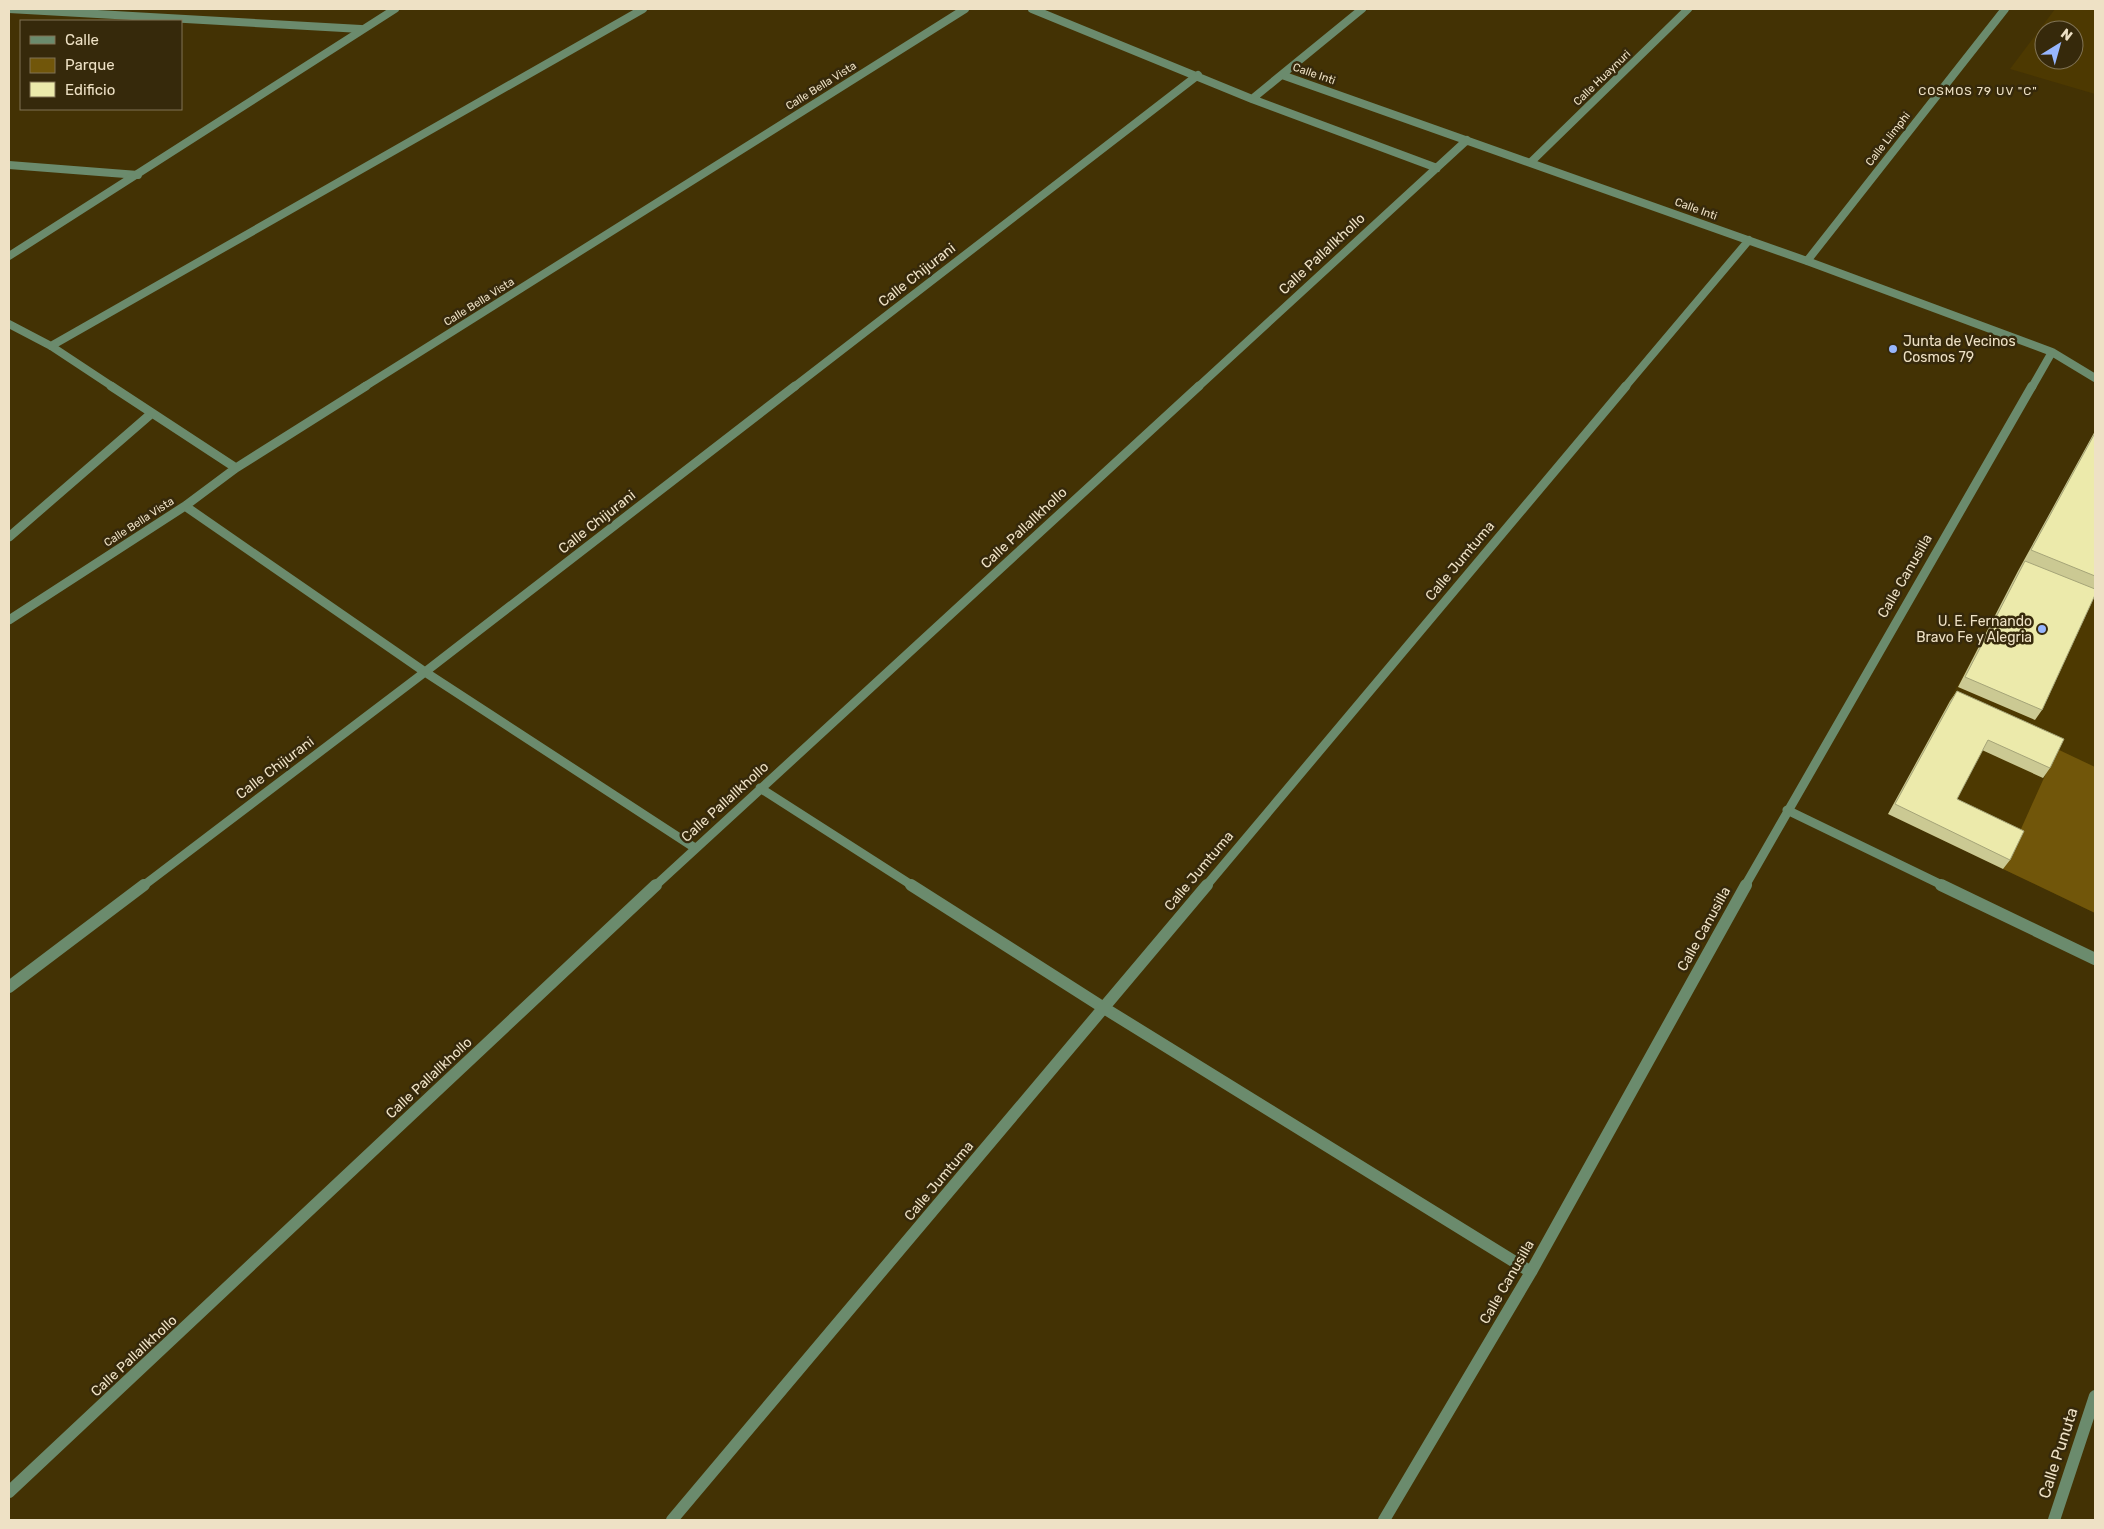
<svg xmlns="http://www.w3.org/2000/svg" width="2104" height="1529" viewBox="0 0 2104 1529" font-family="Rubik,sans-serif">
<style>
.built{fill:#4d3901;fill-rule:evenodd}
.green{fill:#71560a}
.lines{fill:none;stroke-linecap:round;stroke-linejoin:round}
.minor-far2{stroke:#6b8b6d;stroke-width:8}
.minor-far1{stroke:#6b8b6d;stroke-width:9}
.minor{stroke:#6b8b6d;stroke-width:12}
.tertiary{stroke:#6b8b6d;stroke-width:8}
.wall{fill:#cbc993}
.building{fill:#eceaab;stroke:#a5a478}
.poi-dot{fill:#97b6fd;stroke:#36290b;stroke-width:2}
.labels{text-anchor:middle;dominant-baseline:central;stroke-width:5;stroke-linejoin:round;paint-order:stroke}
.far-street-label{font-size:11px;fill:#eee1c5;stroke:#36290b}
.far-neighbourhood-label{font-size:12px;letter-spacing:1px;fill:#eee1c5;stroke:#36290b}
.street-label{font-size:14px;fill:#eee1c5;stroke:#36290b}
.poi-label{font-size:14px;fill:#eee1c5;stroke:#36290b;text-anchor:start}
.near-street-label{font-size:16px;fill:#eee1c5;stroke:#36290b}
</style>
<rect width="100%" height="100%" fill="#433204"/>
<path class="built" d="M2055,9H2095V94L2010,69ZM2044,30H2074V60H2044Z
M2095,431V913L1888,814Z"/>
<path class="green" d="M2057,749L2095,767V913L2003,869Z"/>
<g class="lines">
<path class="minor-far2" d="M9,9L361,29
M1032,9L1252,99L1437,168
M1282,75L1807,261L2052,352L2095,378
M1252,99L1362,9
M1531,162L1688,9
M9,165L138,175
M1807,261L2005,9
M9,324L51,346L113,387
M51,346L643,9
M364,387L965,9
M794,387L1198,75
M1198,387L1467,140
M1625,387L1749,240
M2032,387L2052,352"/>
<path class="minor-far1" d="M111,386L236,468
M185,506L425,672L695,848
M9,537L152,413
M9,620L185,506L236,468L366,386
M760,788L913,886
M1787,810L1944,886
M143,886L425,672L795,386
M655,886L1199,386
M1206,886L1626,386
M1745,886L2032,386"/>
<path class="minor" d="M911,885L1104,1008L1531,1272
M1941,885L2095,959
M9,987L144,885
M9,1492L656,885
M672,1520L1207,885
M1384,1520L1531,1272L1746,885
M2054,1520L2095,1396"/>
<path class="tertiary" d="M9,256L395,9"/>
</g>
<path class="wall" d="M2095,431V595L2042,710L2035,720L1958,687L2018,571Z
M1957,691L2050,768L2043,778L1982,750L1957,799L2010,860L2003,869L1888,814L1950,701Z"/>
<path class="building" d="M2095,433V576L2031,550Z
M2025,561L2095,589V595L2042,710L1965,677Z
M1957,691L2064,739L2050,768L1988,740L1957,799L2024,831L2010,860L1895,804Z"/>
<g class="poi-dot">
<circle cx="1893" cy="349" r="5"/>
<circle cx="2042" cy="629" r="5"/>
</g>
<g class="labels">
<g class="far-street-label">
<text transform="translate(1314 74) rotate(19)">Calle Inti</text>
<text transform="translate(1602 78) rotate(-44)">Calle Huaynuri</text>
<text transform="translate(821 86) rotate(-32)">Calle Bella Vista</text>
<text transform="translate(1888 139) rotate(-52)">Calle Llimphi</text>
<text transform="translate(1696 209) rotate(20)">Calle Inti</text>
<text transform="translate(479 302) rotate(-32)">Calle Bella Vista</text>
<text transform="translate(139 522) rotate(-33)">Calle Bella Vista</text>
</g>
<g class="far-neighbourhood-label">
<text x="1978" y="91">COSMOS 79 UV "C"</text>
</g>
<g class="street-label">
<text transform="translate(1322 254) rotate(-43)">Calle Pallallkhollo</text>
<text transform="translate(917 275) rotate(-38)">Calle Chijurani</text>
<text transform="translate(597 522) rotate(-38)">Calle Chijurani</text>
<text transform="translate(1024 528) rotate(-43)">Calle Pallallkhollo</text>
<text transform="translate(1460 561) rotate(-50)">Calle Jumtuma</text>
<text transform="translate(1905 576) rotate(-60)">Calle Canusilla</text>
<text transform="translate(275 768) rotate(-37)">Calle Chijurani</text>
<text transform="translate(725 802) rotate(-42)">Calle Pallallkhollo</text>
<text transform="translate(1199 871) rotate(-50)">Calle Jumtuma</text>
<text transform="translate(1704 929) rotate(-61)">Calle Canusilla</text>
<text transform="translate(429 1078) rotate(-43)">Calle Pallallkhollo</text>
<text transform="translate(939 1181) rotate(-50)">Calle Jumtuma</text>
<text transform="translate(1507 1282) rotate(-60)">Calle Canusilla</text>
<text transform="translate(134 1356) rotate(-43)">Calle Pallallkhollo</text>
</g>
<g class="poi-label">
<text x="1903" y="341">Junta de Vecinos<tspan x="1903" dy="16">Cosmos 79</tspan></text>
<text x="2032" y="621" text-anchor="end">U. E. Fernando<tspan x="2032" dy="16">Bravo Fe y Alegria</tspan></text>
</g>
<g class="near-street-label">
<text transform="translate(2058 1453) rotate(-72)">Calle Punuta</text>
</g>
</g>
<rect width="2104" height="1529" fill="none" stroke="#eee1c5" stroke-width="20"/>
<rect x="20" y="20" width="162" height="90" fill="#36290b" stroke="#807355"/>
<rect x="30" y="36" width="25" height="8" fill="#6b8b6d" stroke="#807355"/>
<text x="65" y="45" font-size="15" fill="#eee1c5">Calle</text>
<rect x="30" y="58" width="25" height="15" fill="#71560a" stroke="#807355"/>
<text x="65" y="70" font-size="15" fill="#eee1c5">Parque</text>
<rect x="30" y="82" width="25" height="15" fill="#eceaab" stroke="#807355"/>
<text x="65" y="95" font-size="15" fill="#eee1c5">Edificio</text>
<g transform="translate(2059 45) rotate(37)"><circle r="24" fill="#36290b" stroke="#807355"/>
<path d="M0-4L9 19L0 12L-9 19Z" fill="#97b6fd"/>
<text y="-8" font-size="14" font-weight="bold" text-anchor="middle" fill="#eee1c5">N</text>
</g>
</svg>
